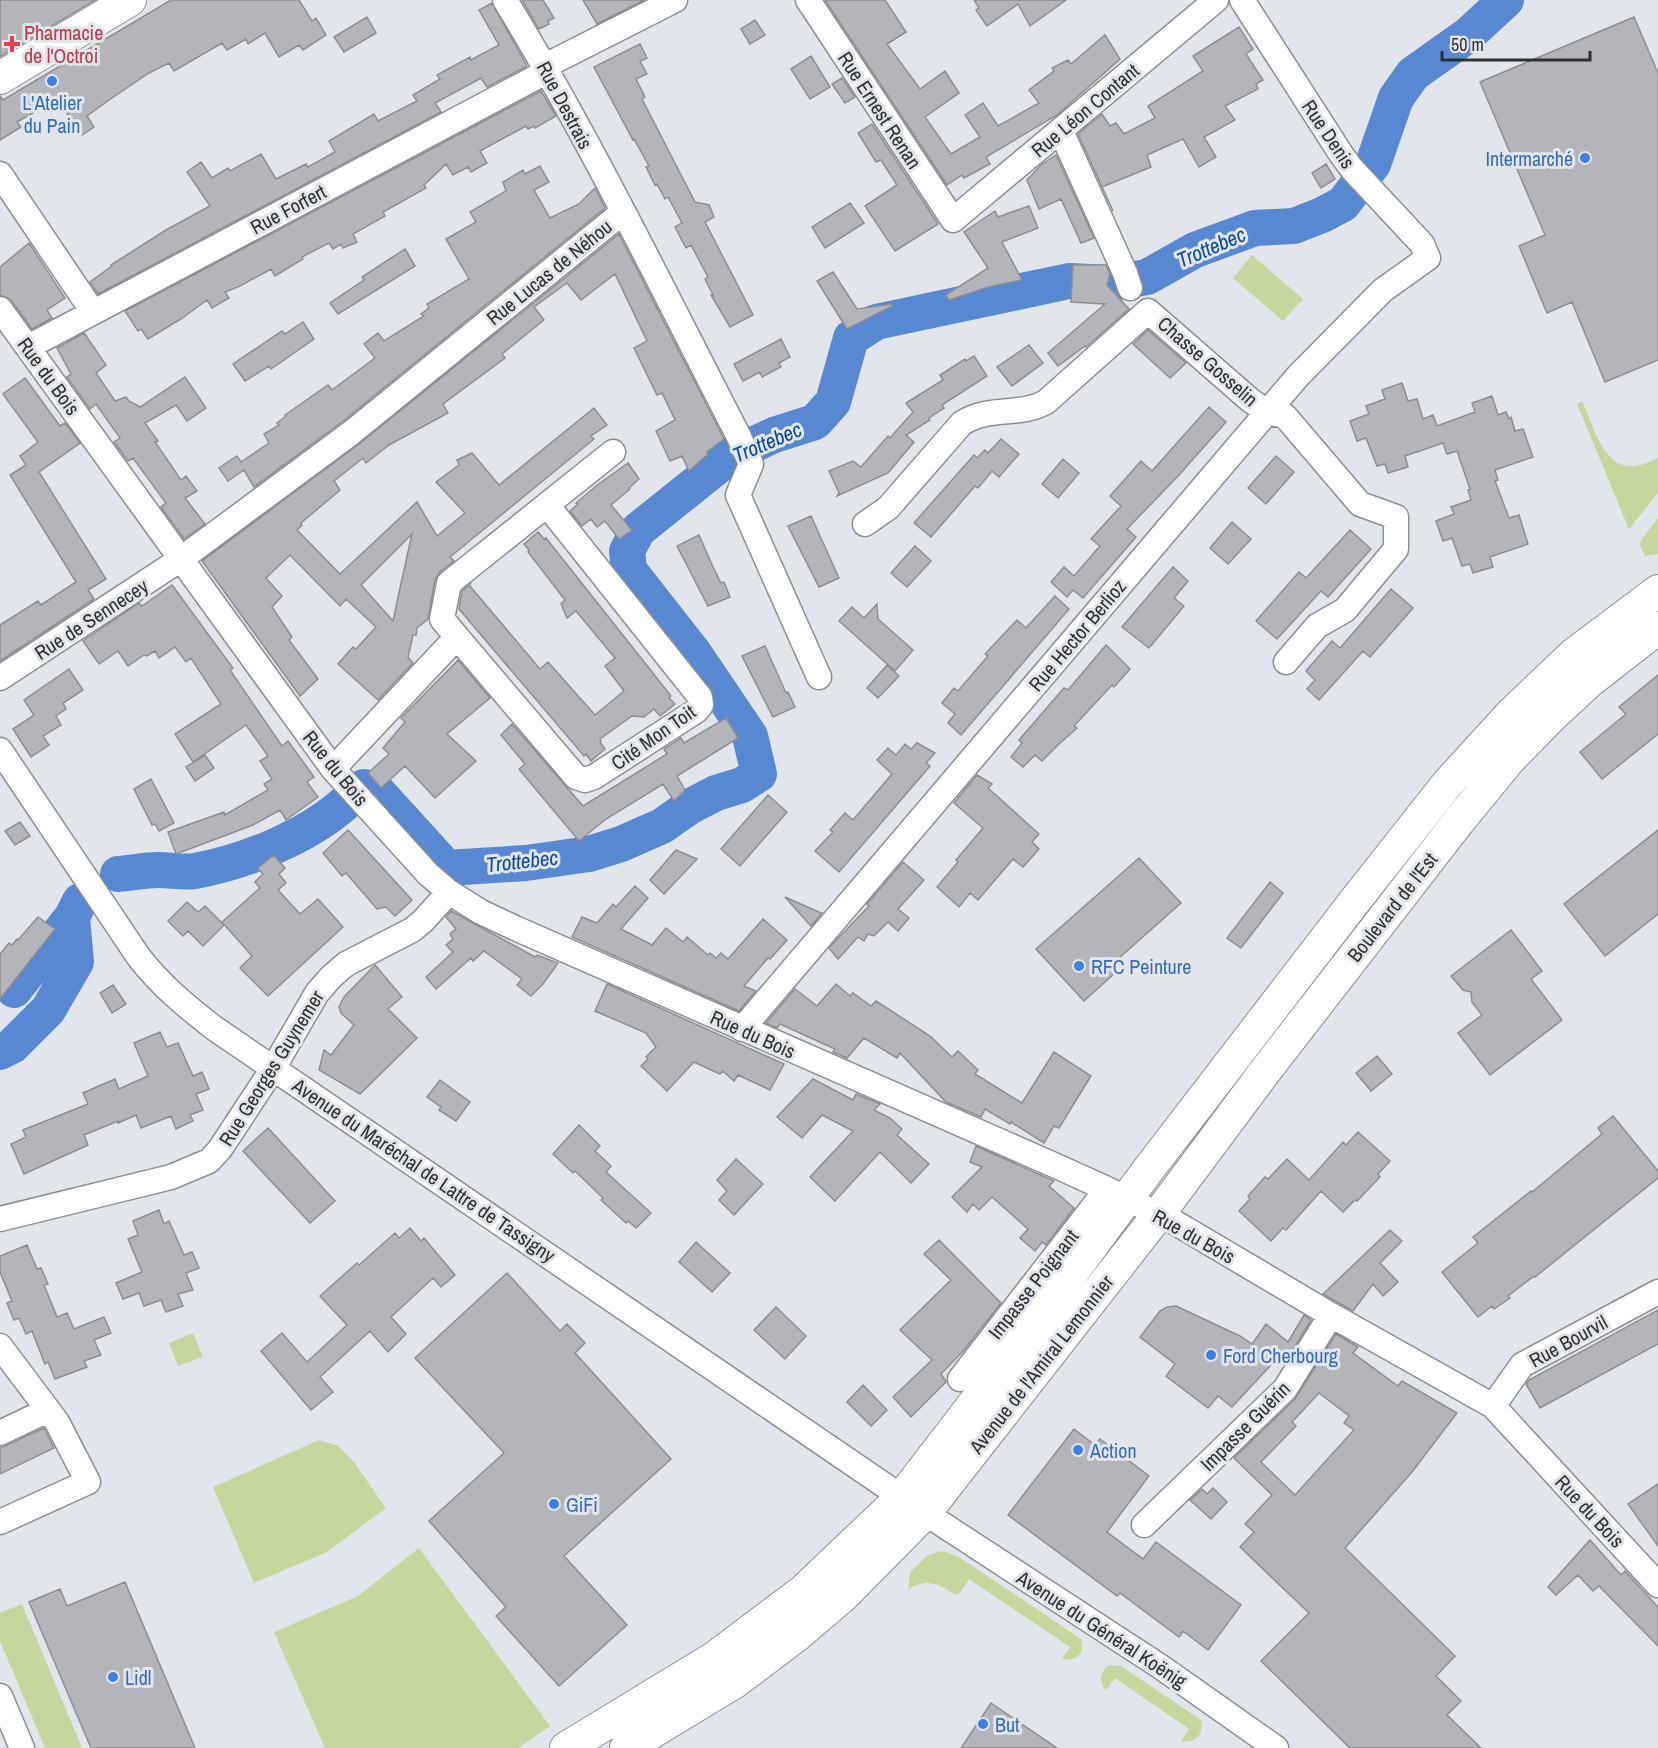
<svg xmlns="http://www.w3.org/2000/svg" width="1658" height="1748" viewBox="0 0 1658 1748" font-family="'Archivo Narrow',sans-serif">
<style>
.green{fill:#c5d79c}
.lines{fill:none;stroke-linecap:round;stroke-linejoin:round}
.river{stroke:#5888d1;stroke-width:36}
.building{fill:#b4b4bb;stroke:#8d8d93;stroke-width:1.5;fill-rule:evenodd}
.minor-casing{stroke:#8b8e94;stroke-width:27}
.major-casing{stroke:#8b8e94;stroke-width:34}
.minor{stroke:#fff;stroke-width:24}
.major{stroke:#fff;stroke-width:32}
.health-dot{fill:#e0444e;stroke:#e2e6ec;stroke-width:2}
.shop-dot{fill:#3f7fe0;stroke:#e2e6ec;stroke-width:2}
.labels{text-anchor:middle;dominant-baseline:central;stroke-width:6;stroke-linejoin:round;paint-order:stroke}
.health-label{font-size:20px;fill:#be3a42;stroke:#e2e6ec;text-anchor:start}
.shop-label{font-size:20px;fill:#366cbe;stroke:#e2e6ec;text-anchor:start}
.street-label{font-size:20px;fill:#2e3032;stroke:#e2e6ec}
.water-label{font-size:21px;font-style:italic;fill:#0a4aa0;stroke:#e2e6ec}
</style>
<rect width="100%" height="100%" fill="#e2e6ec"/>
<path class="green" d="M1252,255L1303,299L1283,321L1233,278Z
M1582,401C1593,424 1603,471 1636,466C1643,465 1651,461 1658,458V493L1629,529L1577,404Z
M1658,518V554L1645,556L1639,543Z
M193,1333L203,1357L178,1366L169,1343Z
M319,1440L338,1446L353,1461L386,1508L327,1552L254,1583L213,1487Z
M419,1548L550,1726L518,1748H325L274,1632L358,1596Z
M940,1551L947,1552L959,1557L1081,1639C1086,1653 1076,1662 1062,1659L1070,1647L969,1579L959,1594L955,1595C939,1584 926,1577 908,1590L910,1572L927,1556Z
M22,1604L82,1748H45L0,1641V1613Z
M1109,1665L1121,1666L1201,1720C1204,1734 1196,1744 1181,1741L1189,1729L1115,1678L1106,1690C1098,1681 1100,1672 1109,1665Z"/>
<g class="lines">
<path class="river" d="M364,787L376,790L447,868L526,863L589,854L621,844L662,826L689,807L716,793L742,785L759,774L750,736L694,653L629,570L627,551L638,530L733,454L774,435L815,422L833,402L851,338L876,322L1069,281L1112,283L1147,277L1195,250L1255,228L1294,226L1322,215L1343,204L1373,164L1396,98L1413,74L1468,35L1506,0
M118,874C131,873 145,870 159,870C171,870 184,873 195,871C245,862 307,837 345,803
M14,990L72,917
M0,1052L12,1046L48,1010L76,962L72,917L80,901"/>
</g>
<path class="building" d="M0,0H95L0,57Z
M171,0H299L312,21L316,18L326,35L303,50L299,45L279,57L265,33L248,44L246,39L227,50L222,43L174,71L169,63L149,73L109,100L87,116L94,127L82,135L57,99L17,122L21,127L0,140V96L3,100Z
M522,0H543L554,18L548,21L549,24L539,29Z
M583,0H644L597,24Z
M825,0H885L906,32L887,44L920,89L945,71L959,93L925,117L951,154L980,137L965,115L983,103L998,126L1039,103L1029,90L1054,71L1052,68L1068,60L1071,64L1105,35L1120,59L1057,115L986,157L990,164L964,178L962,175L947,185Z
M974,0H1066L1030,26L1018,4L987,26L976,10L979,8Z
M492,3L527,66L487,87L481,78L435,103L441,112L98,294L90,282L112,266L111,265L166,230L210,206L187,172L201,162L212,178L228,168L230,171L261,154L276,179L306,164L308,167L335,152L329,141L374,114L378,121L417,101L413,95L440,79L437,75L470,57L471,60L499,45L479,10Z
M367,17L376,33L344,52L334,37Z
M1634,17L1658,73V360L1605,382L1572,302L1547,313L1519,246L1545,235L1480,82Z
M755,20L765,35L750,44L741,29Z
M1239,27L1253,49L1246,54L1263,80L1256,84L1258,89L1225,106L1235,120L1204,137L1216,157L1199,167L1183,139L1147,155L1151,167L1102,187L1113,211L1078,134L1102,114L1110,126L1116,123L1124,134L1155,118L1148,106L1203,71L1193,56Z
M640,44L647,58L640,61L647,74L636,79L645,97L642,99L695,202L709,205L714,217L705,222L753,315L730,327L711,295H713L705,279L708,277L691,245L686,248L675,227L682,223L668,197L665,199L657,184L655,185L646,167L649,166L634,139L633,140L594,67Z
M811,56L830,87L810,99L791,69Z
M842,78L855,97L845,103L832,84Z
M541,91L556,116L535,128L534,126L528,129L526,126L480,151L487,163L471,172L468,167L453,175L446,164L424,185L426,188L383,212L385,216L353,234L357,242L343,248L341,244L333,249L329,243L302,257L303,259L275,276L271,269L240,286L225,292L229,298L212,308L207,300L181,319L148,339L141,329L138,331L125,311Z
M872,124L938,224L895,251L865,206L897,185L881,160L876,162L858,133Z
M1056,155L1094,238L1081,243L1061,199L1039,209L1027,180L1041,165Z
M1326,164L1335,179L1321,188L1312,173Z
M540,166L549,182L534,190L550,218L579,204L595,188L605,208L342,422L254,487L244,470L228,481L219,468L237,456L241,462L269,443L264,434L279,425L277,423L286,416L285,415L328,385L332,390L375,358L364,344L378,333L384,341L424,316L421,314L429,308L427,304L469,279L446,239L476,222L470,212L506,191L503,182L523,170L525,174Z
M850,203L864,223L825,248L812,227Z
M1029,206L1038,228L1002,242L1022,280L988,287L949,300L946,295L988,268L964,232L995,211L998,217Z
M619,234L724,439L707,452L708,454L689,471L682,456L670,461L656,431L675,420L662,393L657,395L634,348L647,341L615,274L581,300L567,283L534,307L544,320L502,354L505,358L443,404L448,413L389,445L366,463L363,458L334,481L340,490L301,523L302,525L297,530L340,574L417,502L437,536L465,513L436,482L459,465L457,460L472,453L499,485L594,408L607,425L591,436L594,439L450,557L454,561L440,572L435,580L428,619L417,628L416,635H413L408,657L413,663L378,700L338,664L353,647L356,649L376,627L346,599L340,606L290,555L266,578L282,596L272,607L292,637L289,640L318,679L300,696L202,561L359,444ZM412,534L400,588L393,621L361,585Z
M29,243L65,298L47,310L52,318L32,329L11,300L0,295V267Z
M405,249L415,266L338,314L330,303L364,280L362,277Z
M1073,265H1106L1110,274L1107,285L1129,309L1086,347L1085,346L1058,366L1048,353L1105,304L1071,302Z
M833,272L857,309L892,304V306L847,329L817,281Z
M303,322L314,339L271,369L269,366L245,381L233,364L282,331L285,334Z
M1148,330L1186,363L1170,378L1133,344Z
M84,333L106,365L96,373L115,401L126,397L129,401L140,407L185,377L206,408L187,421L176,405L145,423L158,441L155,442L181,480L186,476L197,491L185,498L205,524L184,539L161,507L166,503L133,458L128,461L114,442L120,438L96,404L90,409L67,377L71,374L57,348Z
M781,339L790,357L779,363L781,367L762,377L760,372L743,381L734,364Z
M1029,345L1043,363L1012,386L997,367Z
M974,356L987,376L942,405L944,408L929,418L930,420L906,435L914,442L888,473L837,496L839,493L829,471L853,461L861,467L888,436L890,438L913,412L906,403L943,380L940,375L965,359L966,361Z
M25,378L60,426L65,423L80,443L39,472L106,579L88,590L94,599L0,661V625L38,601L41,605L76,582L10,475L26,465L20,456L38,442L3,394Z
M1402,383L1408,401L1417,399L1423,419L1433,415L1437,426L1475,412L1472,403L1492,396L1498,415L1506,412L1509,419L1511,417L1515,431L1523,429L1533,457L1495,470L1498,480L1495,481L1509,518L1519,515L1528,544L1490,557L1493,567L1473,573L1470,564L1462,566L1452,538L1443,541L1436,521L1454,514L1451,507L1471,500L1468,490L1470,489L1457,451L1447,454L1443,443L1405,456L1408,467L1388,473L1385,464L1377,466L1366,438L1357,441L1350,421L1369,414L1366,406L1385,399L1382,390Z
M1209,407L1226,422L1179,475L1127,529L1136,537L1083,598L1073,590L1067,597L1051,582L1064,567L1074,576L1100,546L1091,539L1121,506L1110,496L1141,461L1152,471Z
M1001,439L1019,454L999,477L992,471L978,488L975,486L931,537L914,523L974,455L977,458L985,450L988,453Z
M1276,456L1294,472L1266,504L1248,488Z
M1063,459L1079,473L1058,498L1042,484Z
M628,463L639,479L629,488L630,489L611,505L632,530L619,539L605,521L597,527L591,519L582,526L570,511L578,504L576,503L596,486Z
M811,516L839,578L819,587L788,526Z
M1232,522L1251,539L1228,564L1210,548Z
M1350,530L1371,549L1328,597L1321,591L1277,639L1256,621L1299,572L1306,578Z
M538,532L544,539L546,538L671,696L669,698L675,704L660,716L654,709L644,717L632,716L600,739L601,741L600,742L605,749L591,761L586,754L584,756L459,609L462,591L471,583L469,585L540,669L548,662L595,715L624,691L605,666L615,658L576,611L567,618L561,604L565,600L528,552L529,550L524,544Z
M699,535L713,567L721,583L724,582L730,597L708,606L677,546Z
M915,546L931,561L907,587L891,573Z
M1173,567L1188,581L1174,598L1184,606L1149,648L1122,627Z
M172,585L233,668L230,670L282,746L288,741L314,777L307,782L318,797L286,820L280,810L253,825L176,854L168,832L224,812L225,815L268,790L264,784L272,779L260,761L268,756L246,725L193,762L175,734L221,704L191,658L186,662L175,647L159,658L155,651L147,656L144,655L128,666L118,651L99,664L83,641L139,603L142,606Z
M1391,589L1413,608L1370,657L1363,651L1319,700L1307,689L1315,680L1306,671L1332,641L1340,648Z
M1055,596L1069,609L961,735L948,723L955,714L942,703L954,688L958,691L988,656L985,654L1017,620L1026,628Z
M877,604L878,619L913,650L895,671L839,621L852,607L864,618Z
M1106,645L1130,669L1114,687L1112,685L1074,726L1077,728L1059,744L1042,761L1035,755L1023,767L1011,757L1022,743L1019,740L1064,688L1068,690Z
M765,646L786,693L788,692L795,707L773,717L742,656Z
M458,660L490,698L447,734L476,761L435,798L405,766L381,788L368,773L389,754L383,748L405,722L401,718Z
M887,665L899,676L878,698L867,688Z
M69,669L83,690L63,703L66,709L56,716L61,725L43,736L49,745L31,757L13,729L34,715L24,700Z
M1658,675V734L1602,779L1580,752L1626,714L1619,707Z
M726,718L738,738L677,776L685,790L674,801L663,784L606,819L579,841L519,769L525,764L501,735L512,724L583,806L667,754L664,749L681,738L684,743Z
M917,743L935,753L926,763L930,766L839,872L815,851L833,832L830,830L845,813L853,820L892,774L877,760L888,748L896,755L905,744L911,749Z
M205,755L214,768L195,781L186,767Z
M977,775L992,784L988,788L1039,834L1032,842L1039,849L1023,867L1013,859L978,900L970,893L959,907L937,887L958,862L956,860L983,828L954,803Z
M151,779L174,823L159,831L155,824L152,825L134,789Z
M768,795L787,812L740,866L721,849Z
M20,822L30,836L15,845L5,831Z
M348,830L412,900L395,916L386,907L377,909L346,873L342,876L323,853Z
M1658,830V914L1605,956L1564,904Z
M676,850L697,859L664,894L650,880Z
M274,855L285,868L279,874L286,883L278,890L300,914L318,899L343,927L268,996L240,968L252,956L222,922L260,888L255,882L263,874L258,868Z
M1139,858L1181,903L1109,967L1115,973L1084,1001L1036,949Z
M903,862L924,880L898,909L909,918L898,931L888,922L874,936L868,934L864,941L858,937L838,959L829,948L869,906L867,904Z
M1270,882L1283,893L1241,948L1227,938Z
M635,886L648,898L621,929L652,945L666,928L683,942L687,937L708,955L710,953L716,958L721,953L728,959L763,919L787,940L770,959L768,958L744,986L756,991L739,1011L572,937L582,917L597,923L613,904L616,907Z
M785,897L821,913H822L811,926Z
M187,902L198,912L205,906L224,925L203,946L188,931L183,936L168,921Z
M451,911L535,957L537,955L558,963L543,984L531,996L517,985L522,979L484,951L473,961L471,958L436,989L426,977L453,952L446,945L453,939L450,934L456,929L446,917Z
M38,917L55,929L0,999V954L9,943L12,945L17,939L18,940Z
M1511,930L1542,971L1531,979L1562,1020L1490,1075L1458,1033L1482,1015L1472,1002L1471,992L1463,990L1451,976Z
M375,965L402,997L388,1009L417,1038L360,1094L319,1070L324,1050L331,1055L354,1025L341,1013L339,1007L344,997Z
M607,984L784,1064L770,1090L738,1075L734,1081L723,1071L720,1074L694,1062L667,1091L641,1066L648,1059L646,1057L656,1047L646,1033L595,1011Z
M836,984L850,996L853,993L871,1006L876,1001L930,1036L952,1057L958,1051L978,1070L975,1074L1022,1103L1054,1052L1091,1076L1059,1128L1054,1126L1044,1143L1011,1122L1010,1124L985,1109L981,1117L946,1102L900,1053L897,1058L864,1038L847,1058L833,1052L835,1049L780,1024L777,1028L766,1023L795,989L817,1006Z
M113,985L126,1004L112,1013L100,993Z
M160,1032L167,1047L178,1043L193,1076L202,1072L209,1089L196,1094L203,1110L190,1115L193,1121L176,1129L171,1116L141,1128L136,1115L118,1123V1121L84,1135L88,1145L24,1174L11,1144L26,1137L23,1130L88,1104L83,1093L115,1079L119,1089L148,1076L134,1043Z
M1377,1056L1392,1074L1371,1091L1356,1073Z
M813,1079L853,1100L856,1094L880,1104L874,1110L890,1118L902,1129L897,1135L929,1164L911,1183L880,1152L835,1201L810,1177L853,1131L822,1115L802,1138L777,1117Z
M440,1080L470,1102L456,1121L439,1110L441,1107L427,1097Z
M1613,1116L1658,1171V1178L1535,1277L1534,1276L1508,1296L1510,1298L1503,1303L1494,1309L1492,1306L1478,1317L1442,1272L1478,1243L1473,1237L1531,1191L1532,1192L1602,1134L1598,1128Z
M579,1125L600,1146L595,1151L611,1166L606,1172L651,1213L636,1228L628,1221L626,1223L601,1200L603,1198L575,1171L573,1173L553,1154Z
M268,1128L335,1201L310,1223L243,1151Z
M1358,1132L1390,1161L1378,1174L1380,1177L1357,1201L1355,1200L1343,1212L1321,1191L1286,1230L1283,1228L1271,1241L1239,1211L1250,1199L1248,1196L1265,1177L1268,1179L1287,1159L1309,1180L1343,1142L1346,1145Z
M976,1146L1054,1181L1049,1186L1074,1208L1046,1245L1042,1242L1035,1251L1020,1238L1028,1229L992,1197L979,1210L973,1204L967,1212L952,1197L982,1167L970,1162Z
M736,1159L763,1184L734,1215L719,1200L727,1191L717,1180Z
M159,1210L164,1224L169,1221L184,1255L192,1252L199,1268L186,1273L193,1290L178,1294L183,1306L166,1312L161,1300L144,1306L139,1293L123,1299L116,1283L142,1272L128,1239L138,1235L133,1221Z
M410,1228L421,1241L424,1238L455,1275L441,1287L433,1278L391,1317L406,1334L388,1352L370,1331L320,1377L333,1392L311,1410L261,1351L282,1333L307,1362L347,1325L320,1296L357,1263L359,1265L395,1233L399,1238Z
M1390,1230L1402,1241L1380,1263L1398,1282L1383,1296L1373,1284L1353,1311L1323,1294Z
M939,1240L1001,1303L964,1350L941,1374L946,1382L911,1417L893,1397L932,1360L900,1330L951,1280L924,1254Z
M696,1242L730,1273L712,1292L679,1262Z
M27,1245L37,1269L41,1268L48,1284L44,1285L57,1317L67,1313L74,1329L104,1317L111,1333L94,1340L101,1355L84,1361L87,1367L55,1379L48,1362L45,1364L32,1331L26,1334L19,1318L14,1320L7,1303L12,1301L0,1272V1256Z
M507,1273L560,1331L567,1324L585,1343L575,1353L671,1459L564,1556L627,1625L559,1686L496,1616L506,1607L429,1521L504,1453L415,1358Z
M1176,1306L1240,1336L1252,1344L1266,1324L1288,1342L1304,1315L1311,1320L1288,1358L1284,1351L1232,1407L1218,1396L1208,1408L1166,1376L1175,1364L1140,1337L1160,1311L1167,1307Z
M776,1307L806,1336L785,1359L754,1330Z
M1658,1310V1344L1540,1408L1526,1384L1529,1380Z
M1336,1334L1358,1347L1353,1353L1398,1386L1402,1381L1457,1413L1412,1472L1345,1548L1455,1656L1436,1676L1461,1701L1447,1715L1481,1748H1350L1261,1661L1309,1613L1240,1547L1254,1532L1245,1524L1272,1495L1234,1458L1295,1399ZM1319,1393L1349,1416L1344,1423L1354,1430L1295,1495L1261,1462L1296,1426L1292,1422Z
M863,1385L887,1410L871,1426L847,1402Z
M44,1428L54,1448L0,1474V1448Z
M1074,1429L1095,1445L1100,1439L1149,1476L1107,1532L1143,1559L1156,1542L1241,1605L1208,1650L1183,1631L1179,1637L1120,1593L1117,1596L1008,1515Z
M1658,1484V1546L1628,1504Z
M1213,1488L1227,1502L1211,1519L1190,1500L1202,1489L1207,1494Z
M1590,1540L1621,1575L1625,1571L1658,1607V1646L1599,1586L1593,1591L1578,1575L1556,1595L1548,1587Z
M125,1582L195,1748H91L29,1602L60,1589L67,1606Z
M991,1703L1057,1748H961Z"/>
<g class="lines">
<defs>
<path id="minor" d="M505,0C591,141 663,290 739,437L751,464L738,495L819,677
M808,0L953,220L1216,0
M545,66L675,0
M1061,131L1125,273L1130,288
M0,174L93,312
M0,309L333,769L428,874L449,892L481,912L515,928L1054,1165L1107,1189L1174,1222L1331,1315L1493,1406L1658,1585
M28,347L548,71
M865,524L888,508L962,423C992,405 1019,417 1046,402L1148,311L1250,400L1267,412L1285,416L1360,504L1396,517V549L1345,610L1317,626L1286,662
M457,637L576,777L585,780L594,777L696,711L701,705L700,697L547,505
M0,678L181,559L351,433L623,212
M0,750L138,956C160,985 186,1006 214,1028L925,1513L1161,1667L1276,1748
M333,769L457,637L442,619L449,583L613,452
M742,1029L1298,376L1383,290L1428,258L1422,244L1352,169L1341,154L1242,0
M0,1219L171,1177L209,1161L220,1149L274,1067L317,993L331,977L346,964L412,930L423,921L449,892
M0,1346L57,1422L88,1482L0,1522
M960,1379L1107,1189
M1493,1406L1522,1365L1658,1292
M0,1433L48,1410
M1144,1525L1285,1389L1331,1315
M0,1696L22,1748"/>
<path id="major" d="M0,78L130,0
M566,1748L714,1658L803,1591L902,1497L1009,1358L1148,1170L1354,902L1448,783L1511,714L1574,654L1658,591
M626,1748L735,1682L796,1636L844,1595L925,1513L1158,1215L1263,1074L1459,821L1509,760L1551,717L1590,681L1658,628"/>
</defs>
<use href="#minor" class="minor-casing"/>
<use href="#major" class="major-casing"/>
<use href="#minor" class="minor"/>
<use href="#major" class="major"/>
</g>
<path class="health-dot" d="M9 35h6v6h6v6h-6v6h-6v-6h-6v-6h6z"/>
<g class="shop-dot">
<circle cx="52" cy="81" r="6"/>
<circle cx="1585" cy="158" r="6"/>
<circle cx="1079" cy="966" r="6"/>
<circle cx="1211" cy="1355" r="6"/>
<circle cx="1078" cy="1450" r="6"/>
<circle cx="554" cy="1504" r="6"/>
<circle cx="113" cy="1677" r="6"/>
<circle cx="983" cy="1724" r="6"/>
</g>
<g class="labels">
<g class="health-label">
<text x="24" y="32">Pharmacie<tspan x="24" dy="23">de l'Octroi</tspan></text>
</g>
<g class="shop-label">
<text x="52" y="102" text-anchor="middle">L'Atelier<tspan x="52" dy="23">du Pain</tspan></text>
<text x="1573" y="158" text-anchor="end">Intermarché</text>
<text x="1091" y="966">RFC Peinture</text>
<text x="1223" y="1355">Ford Cherbourg</text>
<text x="1090" y="1450">Action</text>
<text x="566" y="1504">GiFi</text>
<text x="125" y="1677">Lidl</text>
<text x="995" y="1724">But</text>
</g>
<g class="street-label">
<text transform="translate(565 105) rotate(62)">Rue Destrais</text>
<text transform="translate(880 110) rotate(57)">Rue Ernest Renan</text>
<text transform="translate(1085 110) rotate(-40)">Rue Léon Contant</text>
<text transform="translate(1329 134) rotate(56)">Rue Denis</text>
<text transform="translate(288 209) rotate(-28)">Rue Forfert</text>
<text transform="translate(549 272) rotate(-39)">Rue Lucas de Néhou</text>
<text transform="translate(1208 361) rotate(41)">Chasse Gosselin</text>
<text transform="translate(49 376) rotate(54)">Rue du Bois</text>
<text transform="translate(91 619) rotate(-33)">Rue de Sennecey</text>
<text transform="translate(1077 635) rotate(-50)">Rue Hector Berlioz</text>
<text transform="translate(653 737) rotate(-35)">Cité Mon Toit</text>
<text transform="translate(336 768) rotate(51)">Rue du Bois</text>
<text transform="translate(1392 907) rotate(-52)">Boulevard de l'Est</text>
<text transform="translate(753 1034) rotate(24)">Rue du Bois</text>
<text transform="translate(271 1068) rotate(-58)">Rue Georges Guynemer</text>
<text transform="translate(424 1170) rotate(34)">Avenue du Maréchal de Lattre de Tassigny</text>
<text transform="translate(1194 1236) rotate(29)">Rue du Bois</text>
<text transform="translate(1033 1284) rotate(-52)">Impasse Poignant</text>
<text transform="translate(1568 1341) rotate(-29)">Rue Bourvil</text>
<text transform="translate(1041 1364) rotate(-52)">Avenue de l'Amiral Lemonnier</text>
<text transform="translate(1245 1426) rotate(-45)">Impasse Guérin</text>
<text transform="translate(1590 1511) rotate(47)">Rue du Bois</text>
<text transform="translate(1102 1629) rotate(33)">Avenue du Général Koënig</text>
</g>
<g class="water-label">
<text transform="translate(1211 247) rotate(-23)">Trottebec</text>
<text transform="translate(767 442) rotate(-23)">Trottebec</text>
<text transform="translate(522 861) rotate(-6)">Trottebec</text>
</g>
</g>
<path d="M1442 51v9h148v-9" fill="none" stroke="#2e3032" stroke-width="3"/>
<text x="1451" y="51" font-size="18" fill="#2e3032" stroke="#e2e6ec" stroke-width="4.5" paint-order="stroke">50 m</text>
</svg>
